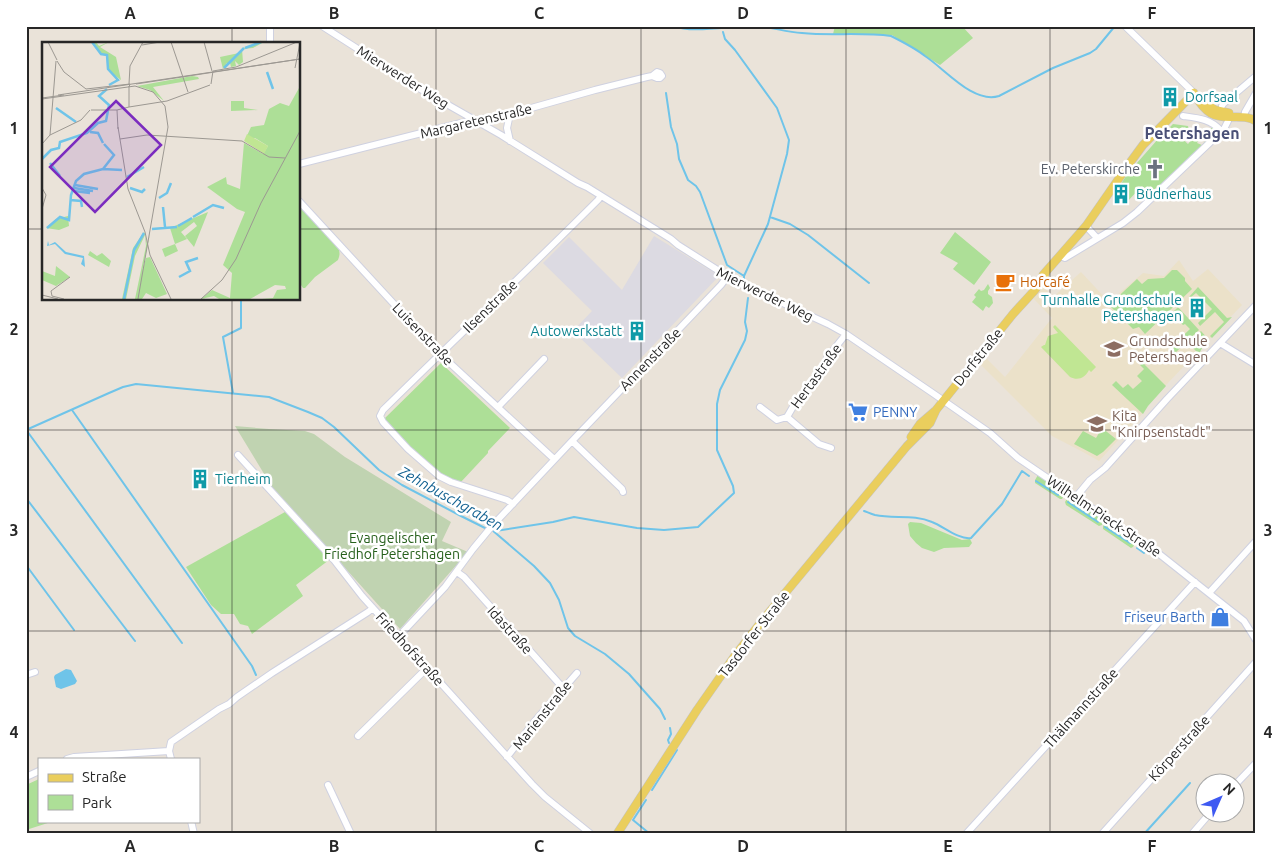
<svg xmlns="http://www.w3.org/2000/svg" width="1282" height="860" viewBox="0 0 1282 860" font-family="Ubuntu,sans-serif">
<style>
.industrial{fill:#dcdae2}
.education{fill:#ebe1c9}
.green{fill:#addf97}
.cemetery{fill:#c0d3b1}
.pitch{fill:#c0e693}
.water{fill:#6fc4e9}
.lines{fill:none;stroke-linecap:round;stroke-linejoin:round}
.stream{stroke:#6fc4e9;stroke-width:2}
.minor-casing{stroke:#cfd1e0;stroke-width:8}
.major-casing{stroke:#c3c3c3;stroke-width:9}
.minor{stroke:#fff;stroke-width:6}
.major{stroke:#eace5d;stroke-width:8}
.grid{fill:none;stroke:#272727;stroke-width:1;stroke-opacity:0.55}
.labels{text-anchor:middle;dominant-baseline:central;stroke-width:5;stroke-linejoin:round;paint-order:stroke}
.street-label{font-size:14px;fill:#272727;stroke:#fff}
.culture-label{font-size:14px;fill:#0d838f;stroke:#fff;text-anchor:start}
.worship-label{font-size:14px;fill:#5b616d;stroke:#fff;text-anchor:end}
.food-label{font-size:14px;fill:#c56008;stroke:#fff;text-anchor:start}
.education-label{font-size:14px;fill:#785e54;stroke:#fff;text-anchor:start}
.shop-label{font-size:14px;fill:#366cbe;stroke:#fff;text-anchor:start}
.park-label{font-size:14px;fill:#27601c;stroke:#fff}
.water-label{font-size:15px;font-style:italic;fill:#126191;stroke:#fff}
.quarter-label{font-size:16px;font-weight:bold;fill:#4a5076;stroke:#fff}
.inset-river{fill:none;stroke:#6fc4e9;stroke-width:2.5}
.inset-road{fill:none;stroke:#9c9892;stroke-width:1}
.view{fill:#7b2cbf;fill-opacity:0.15;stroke:#7b2cbf;stroke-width:2.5}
.inset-edge{fill:none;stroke:#272727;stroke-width:2.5}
.neatline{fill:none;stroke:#272727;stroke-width:2}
.grid-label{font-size:16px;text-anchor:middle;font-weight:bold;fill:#272727}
</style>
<rect width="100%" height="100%" fill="#eae3d9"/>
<path class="industrial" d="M654,236L719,276L622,378L573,331L592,311L543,263L569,237L622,290Z"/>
<path class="education" d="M1179,260L1193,281L1208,269L1242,305L1148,404L1143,413L1099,461L1083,452L1052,436L980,364L985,357L1005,377L1052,318L1033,298L1043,286L1053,297L1081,272L1109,302L1143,273L1164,276Z"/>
<path class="green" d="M835,26H962L973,38L940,65L892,35L833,34Z
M1173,124L1188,126L1189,130L1188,132L1182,127L1177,134L1188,144L1194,137L1191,134L1192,132H1196L1201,136L1197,143L1202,145L1211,134L1208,131L1213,127L1218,132L1150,194L1142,186L1126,203L1115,193L1128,173L1134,178L1129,172L1158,139Z
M299,205L338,248C340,252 340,255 338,260L315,277L305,288H303L299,282Z
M955,232L991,262L974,285L953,269L958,263L940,253Z
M1172,270H1177L1185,278V281L1192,289L1145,334L1139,327L1133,329L1109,305L1137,279L1142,284L1148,279L1164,278Z
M988,284L990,288L988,291V294L992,297L993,303L989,308L986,306L983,311L972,302L976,297L974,295L979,289L981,291L984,290Z
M1198,287L1227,318L1232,317L1212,338L1210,336L1224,322L1215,312L1200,326L1198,323L1212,309L1196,293L1190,298L1189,297Z
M1178,307L1199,330L1174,354L1169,349L1190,329L1185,324L1183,325L1178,320L1180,318L1175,313L1169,319L1167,318Z
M1201,331L1209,340L1202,348L1199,354L1188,343Z
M441,363L510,428L488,451V453L460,483L432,469L383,420Z
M1143,363L1166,386L1148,406L1143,414L1112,385L1116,381L1123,388L1128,384L1133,389L1142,381L1137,376L1144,369L1140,365Z
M1102,428L1116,439L1103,452L1097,456L1074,444L1083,431L1096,438Z
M1038,475L1060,491L1064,492L1065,493L1062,499H1060L1035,483V480Z
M1068,497L1082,506H1085L1087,509L1099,517H1102L1104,520L1102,525L1099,526L1066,505L1065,502Z
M285,512L329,560L296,585L303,596L252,634L248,626L240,624L234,614H221L211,605L186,567Z
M1107,521L1137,540L1133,547L1131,548L1103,529V526Z
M910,522L921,523L962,540L970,539L972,543L969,547L944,548L934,552L922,548L916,543L910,536L908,524Z
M39,779V821H54L26,830V785Z"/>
<path class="cemetery" d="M235,426L269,429L305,431L314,434L345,457L451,522L442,541L468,552L400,629L272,487Z"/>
<path class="pitch" d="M1055,325L1096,367L1091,372L1089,370C1085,378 1078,381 1070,377L1041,347L1044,345H1045L1048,336L1058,333L1053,327Z"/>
<path class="water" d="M66,669L71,670L77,681L75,684L61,689L56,687L54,677L55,675Z"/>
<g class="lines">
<path class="stream" d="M675,26C690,34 736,25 756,26C771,27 786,32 802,33C831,36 861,32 891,36C903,42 915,48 925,56C945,69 973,104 999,96L1053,68L1090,53L1096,49L1115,26
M723,32L725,39L735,50L777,108L789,140L787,154L768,224L744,276V279
M666,93L671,127L677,144L679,159L688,180L696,186L700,192L727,265L744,276
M770,217L790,224L808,235L869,283
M233,393L223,337L241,328V299
M72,410L252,666L256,675
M26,430L109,393L123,387L136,384L269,397L308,412L322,418L334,427L379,470L402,485L461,516L487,529
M27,431L182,643
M1036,481L1058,495
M26,498L135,641
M1068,502L1098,522
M864,511C867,512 871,514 875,515C894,519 914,514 932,522C943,526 959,540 971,538L1002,504L1022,471L1029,476
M1105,527L1130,543
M492,530L534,566L550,583L559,600L568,628L575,636L605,654L629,674L660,709L665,719
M495,531L502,530L553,522L574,517L637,528L664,530L698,527L734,493L733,486L717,450V404L720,390L745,340L747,331L745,322L748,298
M1137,548L1144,553
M26,565L74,630
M669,743L668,740L671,734L670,728
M652,790L677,750
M646,800L633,820L650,834
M1144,834L1190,783"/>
<defs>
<path id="minor" d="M322,26L422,90L501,135L578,183L587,187L671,239L678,245L738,283L757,291L828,324L846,334L934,394L990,433L1018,458L1158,553L1244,621L1256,640
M1125,26L1194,93
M270,44V26
M1222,106L1223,104L1256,76
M1183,116C1198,118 1211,119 1221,131
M1244,117L1245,112L1256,93
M510,141L507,128L510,114
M299,164L461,123L510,114L595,90L647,77L652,76L657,72L660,73L662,76L660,78H657L652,76
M299,201L440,354L554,459
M1086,226L1097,238
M1060,256L1065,258L1123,223L1137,212L1224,129L1228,121V113
M1220,343L1256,365
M498,407L544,359
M760,407L777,420L787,417
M572,441L622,489L623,492
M831,448L819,444L787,417L794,405L825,368L827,358L846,334
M238,455L334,560L362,596L532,784L545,797L591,834
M1076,497L1090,480L1105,468L1167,399L1256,305
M513,504L507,500L451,482L439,476L408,449L383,422L380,416L383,410C454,340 527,271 598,200L601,196
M457,572L464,577L564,689
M1209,593L1256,541
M399,636L445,587L473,549L492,526L572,441L721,285L727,277
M26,675L35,672
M358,736L427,668
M507,757L535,721L577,673
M67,759L74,757L169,751
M171,759L169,751L171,742L219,709L229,704L237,697L272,673L368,612L373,608
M26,777L39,771
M328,785L351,834
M1234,786L1256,763
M191,821L194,834
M966,834L1195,582
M1102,834L1256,662
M1192,834L1211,812"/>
<path id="major" d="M1194,93C1205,114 1214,118 1236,117C1244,117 1249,117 1256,121
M1204,101L1215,110L1229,113
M1043,275L1086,226L1129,164L1143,145L1194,93
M911,437L920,424L935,411
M617,834L697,710L734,657L762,621L907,446L930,423L936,410L1013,314L1034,291L1043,279L1046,272"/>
</defs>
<use href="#minor" class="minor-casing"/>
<use href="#major" class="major-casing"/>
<use href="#minor" class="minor"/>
<use href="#major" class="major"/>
</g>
<path class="grid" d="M232,26V44M436,26V834M641,26V834M846,26V834M1050,26V834M26,229H44M299,229H1256M232,299V834M26,430H1256M26,631H1256"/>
<defs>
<symbol id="building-bare" viewBox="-9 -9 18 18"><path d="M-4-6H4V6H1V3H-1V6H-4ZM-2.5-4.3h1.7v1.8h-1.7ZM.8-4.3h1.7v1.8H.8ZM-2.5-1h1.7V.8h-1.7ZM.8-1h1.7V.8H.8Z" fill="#0f9aa8" stroke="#fff" stroke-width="2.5" paint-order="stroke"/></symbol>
<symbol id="church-bare" viewBox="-9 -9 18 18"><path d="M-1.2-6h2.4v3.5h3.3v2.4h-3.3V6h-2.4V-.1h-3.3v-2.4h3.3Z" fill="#6b7280" stroke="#fff" stroke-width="2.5" paint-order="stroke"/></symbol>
<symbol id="cafe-bare" viewBox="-9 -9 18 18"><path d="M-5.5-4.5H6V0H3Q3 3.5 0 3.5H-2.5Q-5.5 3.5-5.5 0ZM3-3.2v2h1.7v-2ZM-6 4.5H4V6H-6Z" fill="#e8710a" stroke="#fff" stroke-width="2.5" paint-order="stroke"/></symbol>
<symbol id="school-bare" viewBox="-9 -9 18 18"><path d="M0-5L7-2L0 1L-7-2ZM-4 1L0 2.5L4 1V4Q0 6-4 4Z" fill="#8d6e63" stroke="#fff" stroke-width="2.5" paint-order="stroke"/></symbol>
<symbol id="supermarket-bare" viewBox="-9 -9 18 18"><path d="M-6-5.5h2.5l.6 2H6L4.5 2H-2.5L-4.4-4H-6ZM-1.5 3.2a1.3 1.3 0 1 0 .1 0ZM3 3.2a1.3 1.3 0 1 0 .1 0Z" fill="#3f7fe0" stroke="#fff" stroke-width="2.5" paint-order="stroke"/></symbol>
<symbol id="shop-bare" viewBox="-9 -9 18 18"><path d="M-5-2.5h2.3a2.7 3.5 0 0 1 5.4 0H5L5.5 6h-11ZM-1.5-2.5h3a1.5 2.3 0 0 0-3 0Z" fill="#3f7fe0" stroke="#fff" stroke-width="2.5" paint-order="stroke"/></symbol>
</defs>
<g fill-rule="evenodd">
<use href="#building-bare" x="1156" y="83" width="28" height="28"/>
<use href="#church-bare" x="1141" y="155" width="28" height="28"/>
<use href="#building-bare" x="1107" y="180" width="28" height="28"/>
<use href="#cafe-bare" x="991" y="268" width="28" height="28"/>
<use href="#building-bare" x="1183" y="294" width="28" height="28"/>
<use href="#building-bare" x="623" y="317" width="28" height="28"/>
<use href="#school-bare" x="1100" y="335" width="28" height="28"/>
<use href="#supermarket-bare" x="844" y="398" width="28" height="28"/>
<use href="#school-bare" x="1083" y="410" width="28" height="28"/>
<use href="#building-bare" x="186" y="465" width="28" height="28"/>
<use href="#shop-bare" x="1206" y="603" width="28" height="28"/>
</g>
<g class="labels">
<g class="street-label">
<text transform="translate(403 77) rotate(32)">Mierwerder Weg</text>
<text transform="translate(476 121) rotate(-13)">Margaretenstraße</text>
<text transform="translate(765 294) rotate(26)">Mierwerder Weg</text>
<text transform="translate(490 306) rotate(-44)">Ilsenstraße</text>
<text transform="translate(423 334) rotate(46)">Luisenstraße</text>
<text transform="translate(978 357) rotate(-51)">Dorfstraße</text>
<text transform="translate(650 359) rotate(-46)">Annenstraße</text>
<text transform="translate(816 376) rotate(-54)">Hertastraße</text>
<text transform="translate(1104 516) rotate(34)">Wilhelm-Pieck-Straße</text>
<text transform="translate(510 630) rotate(48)">Idastraße</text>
<text transform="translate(754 634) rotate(-52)">Tasdorfer Straße</text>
<text transform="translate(410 649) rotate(48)">Friedhofstraße</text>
<text transform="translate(1081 708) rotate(-48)">Thälmannstraße</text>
<text transform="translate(542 715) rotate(-51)">Marienstraße</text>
<text transform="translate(1179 748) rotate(-48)">Körperstraße</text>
</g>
<g class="culture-label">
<text x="1185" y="97">Dorfsaal</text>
<text x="1136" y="194">Büdnerhaus</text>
<text x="1182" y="300" text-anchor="end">Turnhalle Grundschule<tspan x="1182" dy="16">Petershagen</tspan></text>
<text x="622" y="331" text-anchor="end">Autowerkstatt</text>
<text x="215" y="479">Tierheim</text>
</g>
<g class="worship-label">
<text x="1140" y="169">Ev. Peterskirche</text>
</g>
<g class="food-label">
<text x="1020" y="282">Hofcafé</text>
</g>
<g class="education-label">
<text x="1129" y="341">Grundschule<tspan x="1129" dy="16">Petershagen</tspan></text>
<text x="1112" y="416">Kita<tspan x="1112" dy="16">"Knirpsenstadt"</tspan></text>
</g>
<g class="shop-label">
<text x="873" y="412">PENNY</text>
<text x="1205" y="617" text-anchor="end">Friseur Barth</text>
</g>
<g class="park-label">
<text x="392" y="538">Evangelischer<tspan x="392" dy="16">Friedhof Petershagen</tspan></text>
</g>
<g class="water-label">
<text transform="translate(451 498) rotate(29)">Zehnbuschgraben</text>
</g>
<g class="quarter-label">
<text x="1192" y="133">Petershagen</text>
</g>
</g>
<g transform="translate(42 42)">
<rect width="258" height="258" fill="#eae3d9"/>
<path d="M54,0L57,4L67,0L58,5L74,15L79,38L67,29L65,13L59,12L51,3L50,0ZM222,0L211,6L200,7L201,20L197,23L193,19L194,24L189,25L188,21H185L181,27L178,15L197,11L201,6ZM150,34L156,35L157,37L111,45L122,59L108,48L95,44ZM257,46V257H220L231,256L235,248L244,247L243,244L233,243L208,257H177L172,254L159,257L170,248L188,256L190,231L181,223L203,170L195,167L165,145L184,135L185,142L198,147L202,101L221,112L226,104L213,96L203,98L209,85L222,83L227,67L238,61L247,64ZM189,59H202V66L216,68L189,69ZM166,170L152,205L143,194L155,184L152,180L139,190L145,197L133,202L136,209L123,215L120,207L133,202L128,186ZM26,174L27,184L17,188L4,186L14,177ZM102,190L103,192L105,203L108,192L100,230L104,216L108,215L125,252L114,256L104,251L100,257H93L104,204L103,193L93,214L84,257H80L91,206ZM48,209L55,214L60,211L69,219L67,225L46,213ZM14,224L28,235L14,244L0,238V229L13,234Z" fill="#addf97"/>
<path d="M205,92L226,104L222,112L202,99Z" fill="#c0e693"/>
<path d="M6,199L7,203L13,200L24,210L42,214L43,225L39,222L41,216L23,212L13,202L5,204Z" fill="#6fc4e9"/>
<path class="inset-river" d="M50,0L59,12L65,13L66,27L76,38L67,43M203,6L219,0M182,26L202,6M225,30L231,47M14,66L34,80M48,90L56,91L61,101M0,117L9,108L17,106L18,100L45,91L56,81L64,79L67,63L57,54L65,47M8,121L18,134M61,127L72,113L62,102M85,135L102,125M33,143L56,147M32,146L51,149M88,146L100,150L103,147M32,149L48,151M117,156L125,151L129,141M28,158L39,159L40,165M121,165L123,185M151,175L171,163L182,166M136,184L150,176M5,186L18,175L27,178L29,153L34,139L42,132L61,127L80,128M110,187L135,185M137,235L148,229L144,220L156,216M82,257L92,208L102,191"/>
<path class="inset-road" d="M6,0L15,18M129,0L146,50M162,0L170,29M100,3L118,0M15,19L22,30L44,47L88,42L87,45M253,26L258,1M87,42L88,24L101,0M94,42L258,17M169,42L171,29L194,25L255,0M16,53L258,17M0,56L22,53M0,57L93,44L111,50L123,64L126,85L96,257M87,65L125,59L168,43M49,68H75M75,68L87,65V44M75,68L76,87M76,85L86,147L103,190L108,213L129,257M8,93L14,19M78,97L105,93L200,99L227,115L243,116M0,102L8,93L39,78L48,68M0,146L4,153L0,167M0,253L16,257M22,257L10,254L9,249L28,235M159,257L180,238L194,217L219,161L258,89"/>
<path class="view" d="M74,59L119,103L53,170L8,125Z"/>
<rect width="258" height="258" class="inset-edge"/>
</g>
<rect width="1282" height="860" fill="none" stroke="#ffffff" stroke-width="55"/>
<rect x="38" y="758" width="162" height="65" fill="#ffffff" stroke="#a9a9a9"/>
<rect x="48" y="774" width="25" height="8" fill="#eace5d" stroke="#a9a9a9"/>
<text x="82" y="782" font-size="15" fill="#272727">Straße</text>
<rect x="48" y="795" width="25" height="15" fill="#addf97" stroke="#a9a9a9"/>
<text x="82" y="808" font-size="15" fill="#272727">Park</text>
<g transform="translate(1220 798) rotate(45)"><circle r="24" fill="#ffffff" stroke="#a9a9a9"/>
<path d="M0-4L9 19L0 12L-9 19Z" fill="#3e59f2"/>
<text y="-8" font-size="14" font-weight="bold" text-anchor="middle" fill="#272727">N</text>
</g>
<rect x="28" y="28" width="1226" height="804" class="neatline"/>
<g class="grid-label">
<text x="130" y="19">A</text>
<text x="334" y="19">B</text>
<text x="539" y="19">C</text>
<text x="743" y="19">D</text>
<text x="948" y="19">E</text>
<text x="1152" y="19">F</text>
<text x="14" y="134">1</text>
<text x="1268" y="134">1</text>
<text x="14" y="335">2</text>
<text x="1268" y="335">2</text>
<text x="14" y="536">3</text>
<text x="1268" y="536">3</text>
<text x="14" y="738">4</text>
<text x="1268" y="738">4</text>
<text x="130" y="852">A</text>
<text x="334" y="852">B</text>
<text x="539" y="852">C</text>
<text x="743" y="852">D</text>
<text x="948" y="852">E</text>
<text x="1152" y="852">F</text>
</g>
</svg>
